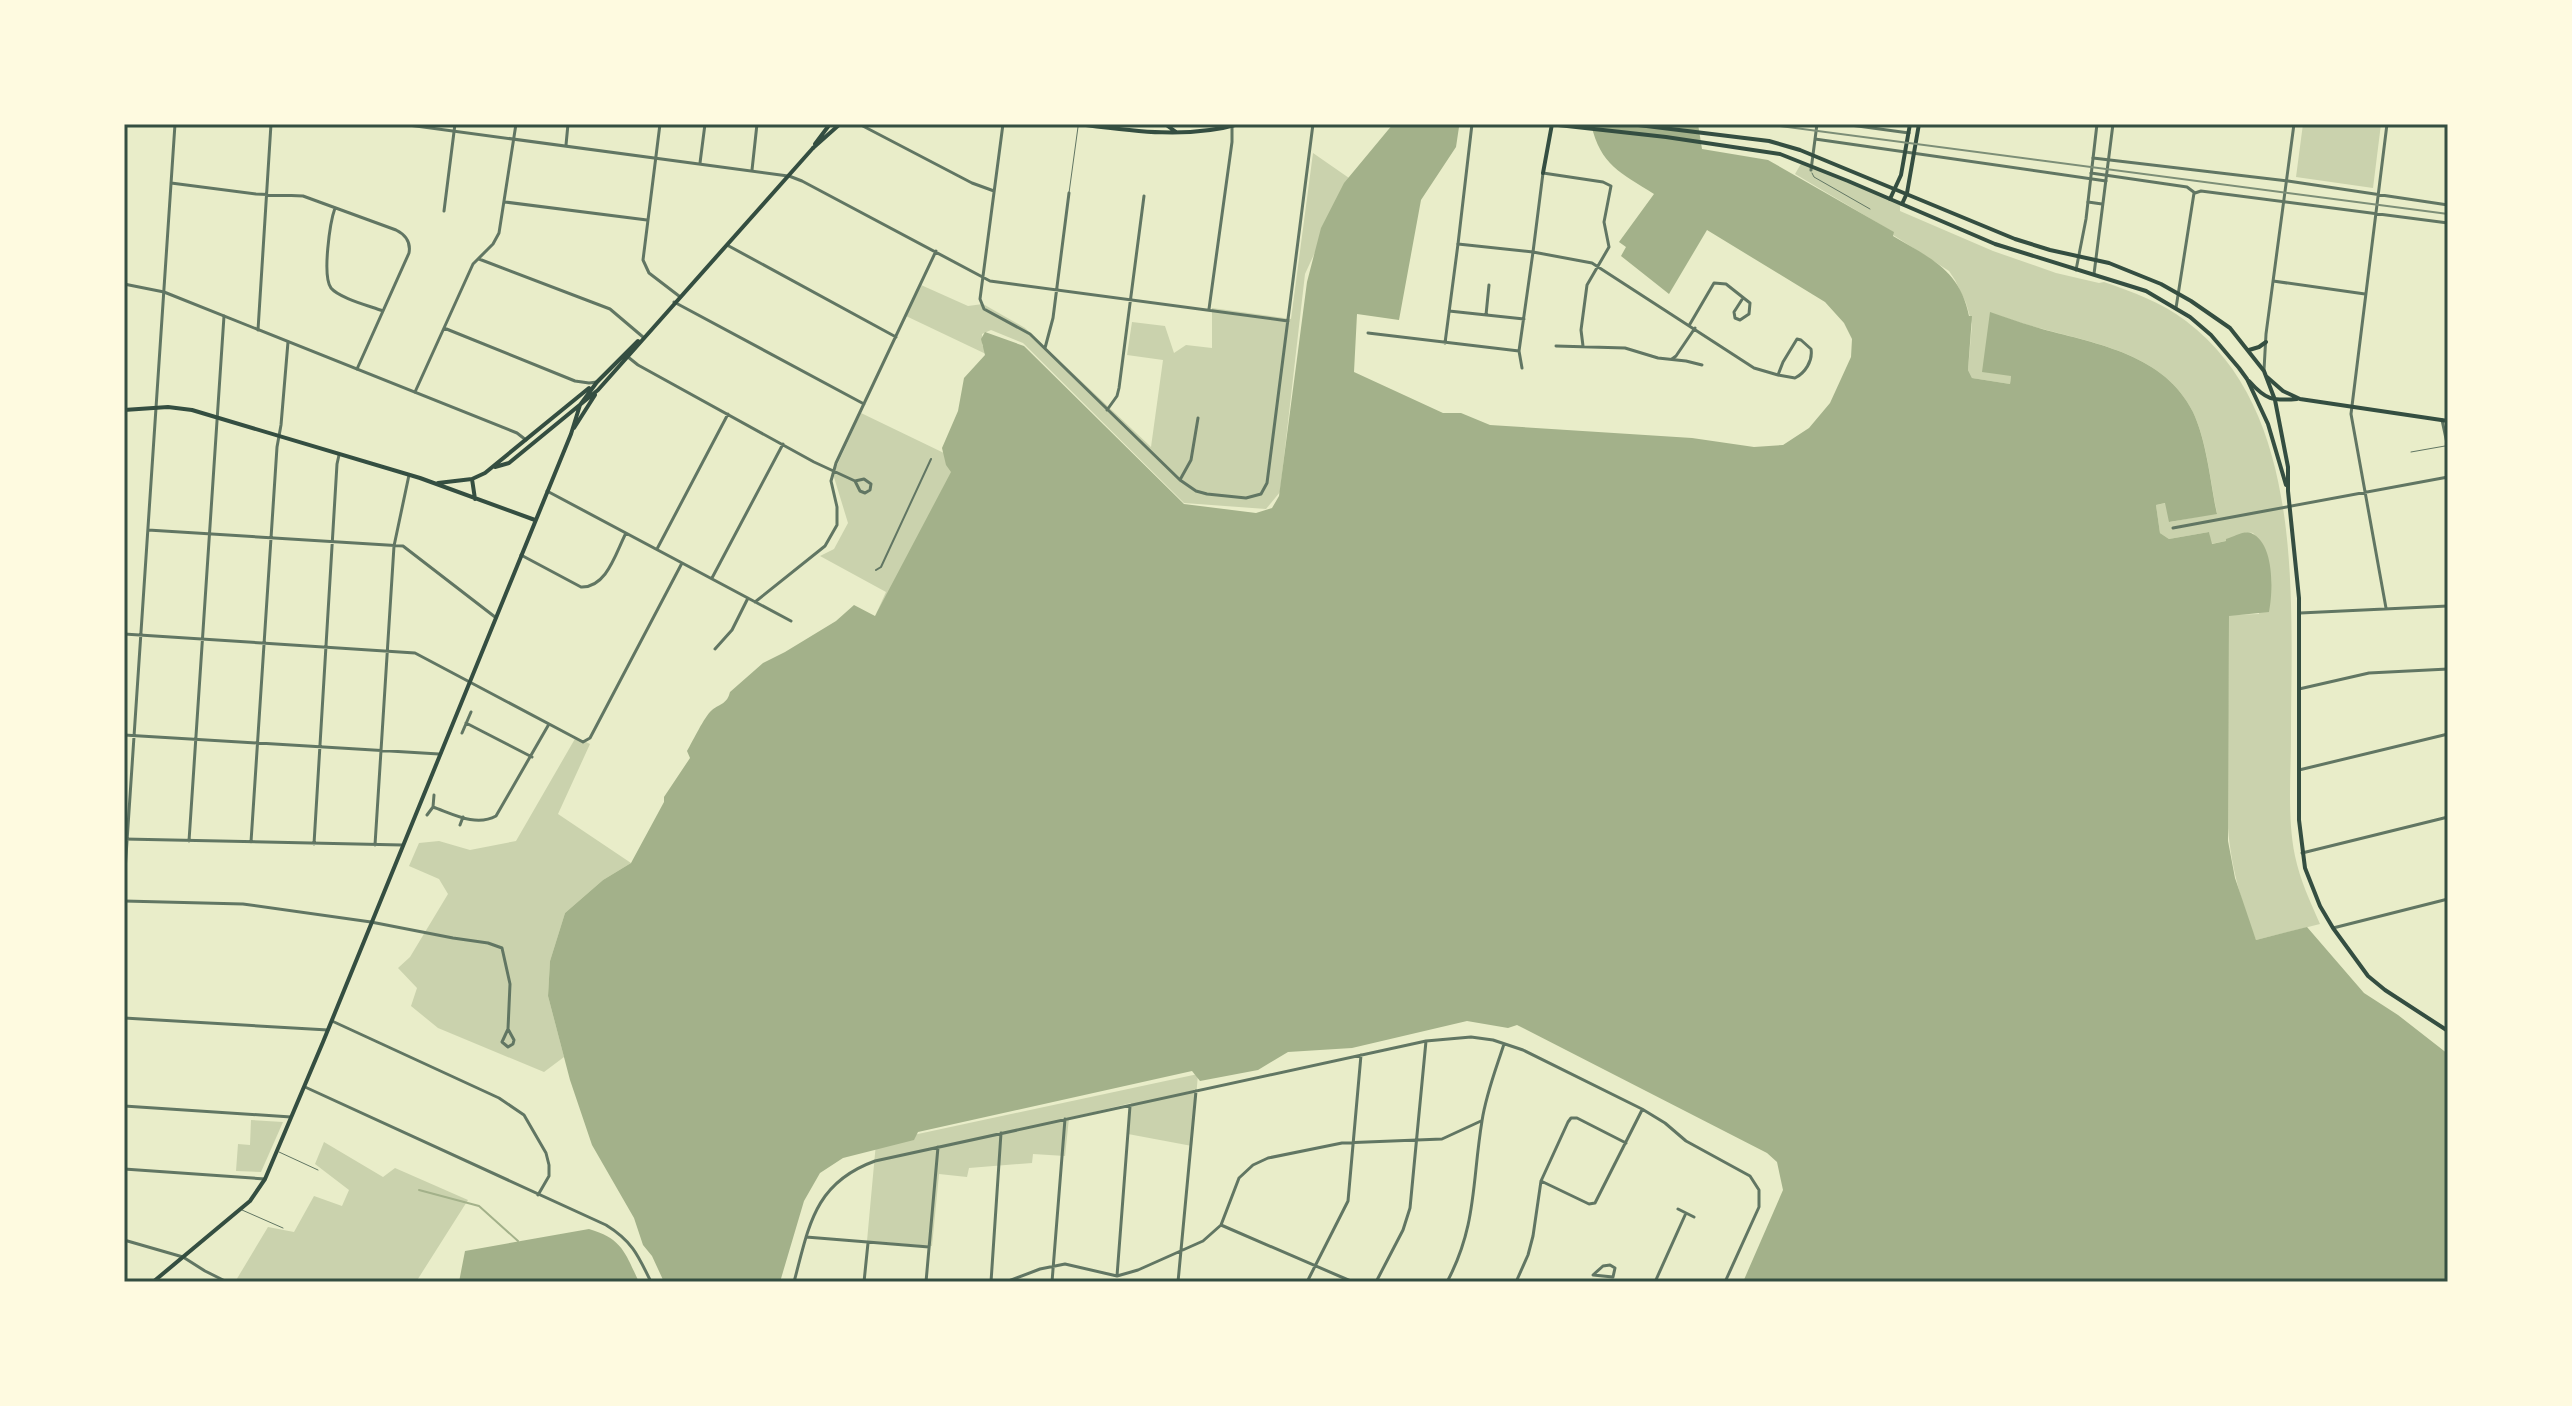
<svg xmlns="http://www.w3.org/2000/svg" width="2572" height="1406" viewBox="0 0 2572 1406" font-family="Commissioner,sans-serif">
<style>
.green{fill:#cad2ad}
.water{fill:#a3b18a}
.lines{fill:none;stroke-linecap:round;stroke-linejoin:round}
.stream{stroke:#a3b18a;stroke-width:2}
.service{stroke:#617663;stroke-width:1}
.pedestrian{stroke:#617663;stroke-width:2}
.minor{stroke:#617663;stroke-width:3}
.tertiary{stroke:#617663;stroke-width:3}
.secondary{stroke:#344e41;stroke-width:4}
.primary{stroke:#344e41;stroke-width:4}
.trunk{stroke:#344e41;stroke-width:4}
.rail{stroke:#7c8e77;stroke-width:2}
.neatline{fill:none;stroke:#344e41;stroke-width:3}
</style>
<rect width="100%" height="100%" fill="#e9edc9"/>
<path class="green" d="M2303,124H2381L2373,188L2296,177Z
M1313,153L1349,178L1305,274L1280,492L1266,509L1184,503L1023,343L991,330L982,334V345L988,355L906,316L921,285L968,306L983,304L1025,328L1151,447L1163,360L1127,355L1132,322L1165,326L1174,353L1186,345L1212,348V308L1291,319Z
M1802,162L1900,204V211L1993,251L2056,273L2099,283L2104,282C2133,292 2161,302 2186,321C2306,411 2291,600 2291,734C2291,774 2287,817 2295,856C2300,880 2310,901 2320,924L2256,940C2239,897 2228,856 2227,809L2229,615L2259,614L2264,547L2253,533L2247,532L2226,541L2211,544L2209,532L2169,539L2160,533L2156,505L2166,503L2170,522L2217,513C2210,480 2207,442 2193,412C2165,355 2098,344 2043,329C2025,325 2008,318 1990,313L2011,376L2010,384L1972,378L1968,370L1972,324L1966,303L1955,280L1949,271L1893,235V232L1795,174Z
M861,413L946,454L957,472L898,591L876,614L886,592L820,556L834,549L848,523L833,474Z
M576,737L590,744L558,814L631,863L603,880L565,913L550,961L548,996L564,1057L544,1072L438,1028L411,1006L417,988L398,968L410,957L448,894L439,879L409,866L419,843L439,841L470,850L516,841Z
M1198,1074L1192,1146L1128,1134L1131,1103L1069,1118L1065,1156L1033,1154L1032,1163L969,1168L967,1177L939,1174L932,1246L867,1241L876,1143Z
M251,1120L283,1122L261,1172L236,1171L238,1144L250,1145Z
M324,1142L383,1177L395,1168L468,1200L416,1282H235L268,1227L294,1232L314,1196L342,1206L349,1190L315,1164Z"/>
<path class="water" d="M1393,124H1450L1459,127L1456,147L1421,200L1399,320L1357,314L1354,372L1443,413H1461L1490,425L1692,438L1754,447L1783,445L1809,428L1830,403L1851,357L1852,339L1844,323L1825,302L1707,230L1669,294L1621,256L1626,247L1619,242L1654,194C1620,172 1601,166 1591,124H1698L1702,149L1768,160L1894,232L1893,236C1930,258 1960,270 1969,316H1972L1968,370L1972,378L2010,384L2011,376L1982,372L1990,312C2007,318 2025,324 2042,329C2098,344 2165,355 2193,412C2207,442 2210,481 2217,514L2169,522L2165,503L2156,505L2160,533L2169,539L2209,532L2212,544L2226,541V539C2233,537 2245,530 2251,533C2275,543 2273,592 2269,612L2229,616L2228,841L2235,878L2256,940L2307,927L2364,993L2398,1015L2448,1054V1282H1743L1783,1190L1777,1162L1767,1153L1517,1025L1508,1028L1467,1021L1352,1048L1288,1052L1258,1070L1200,1081L1192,1071L918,1132L914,1140L843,1158L820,1173L804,1201L780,1282H664L652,1256L643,1245L634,1218L592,1145L570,1080L548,996L550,961L565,913L603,880L631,863L664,802V797L690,758L687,751C693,741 704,717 712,710C721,703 727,704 730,692L763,663L785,652L836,621L854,605L875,616L951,472L946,465L942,448L958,411L964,378L985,355L981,339L985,332L1024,346L1184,504L1256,513L1272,508L1279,496L1307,282L1321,228L1344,183Z
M589,1229C623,1239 625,1253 639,1282H459L465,1251Z"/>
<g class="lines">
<path class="stream" d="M419,1190L479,1206L518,1241"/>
<path class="service" d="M1812,173L1814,177L1870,209
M1069,193L1078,127
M2411,452L2445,446
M279,1152L318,1170
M242,1210L283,1228"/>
<path class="pedestrian" d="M876,570L881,567L931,459"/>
<path class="minor" d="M660,124L643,260L649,273L679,296
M859,124L972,183L994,191
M1003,124L980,299L984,309L1030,334L1180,480L1196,491L1207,494L1246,498L1261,494L1267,483L1313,124
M1843,124L1909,133
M1815,139L2106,181
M566,145L568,124
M2093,158L2288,181L2448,205
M700,163L705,124
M752,170L757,124
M1811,170L1817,124
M1543,173L1603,182L1611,186L1604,222L1609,247L1587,285L1581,330L1583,346
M2091,173L2187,187L2195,193L2201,191L2448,223
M789,176L802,181L990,281L1288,321
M171,183L256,194L303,196L396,230C406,235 411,242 409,253L357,369
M505,202L647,220
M2088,202L2102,204
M335,208C330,222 322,276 331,288C339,298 370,306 383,311
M444,211L455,124
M727,245L896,337
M479,259L610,309L643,337
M2273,281L2365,294
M674,302L864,404
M2176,308L2194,193
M1209,309L1232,142V126
M1449,311L1524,319
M1486,315L1489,285
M1690,324L1714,283L1726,284L1750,303L1749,314L1740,320L1735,318L1734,312L1743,298
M444,328L575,381L589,383L597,382
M258,330L271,124
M1368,333L1519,351
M1797,339L1801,340L1811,349C1813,361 1805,373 1795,378L1778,375L1783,362Z
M1445,343L1458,244
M1556,346L1625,348L1658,358L1686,361L1702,365
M1045,348L1053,318L1069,193
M628,357L638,365L814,462L855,481
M1672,359L1676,356L1695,328
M1522,368L1519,351L1533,252L1592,263L1754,368L1778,375
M2264,370L2266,334L2294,124
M415,392L473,264L493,244L499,233L516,124
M1107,410L1117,396L1119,388L1144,196
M2442,420L2448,448
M1181,478L1191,460L1198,418
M864,479L871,484L870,490L865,493L860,491L855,481Z
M547,491L791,621
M2173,528L2448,477
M148,530L403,546L495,617
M657,549L728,414
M521,555L581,587C607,588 616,552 626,533
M712,578L783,444
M755,602L825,546L837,525V507L831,481L836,463L936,251
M2386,608L2351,414L2387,124
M2300,613L2448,606
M124,634L415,653L583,742L590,738L682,563
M715,649L732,630L748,598
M2299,689L2369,673L2448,669
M466,723L532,757
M462,733L471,712
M124,735L439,754
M2299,770L2448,734
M433,807C453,814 476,827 496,816L549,724
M427,815L433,807L434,795
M460,825L463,817
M124,839L402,845
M189,841L224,316
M251,842L277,447L281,425L288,342
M314,844L337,464L339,455
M375,845L394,546L409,475
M2302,853L2448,817
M124,886L175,124
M371,922L453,938L488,943L502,948L510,984L508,1029
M2333,928L2448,899
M124,1018L328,1030
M332,1021L499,1098L524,1115L546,1153L549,1165V1176L538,1195
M508,1029L514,1040L513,1044L508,1047L502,1042Z
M124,1106L291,1117
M124,1169L265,1179
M1541,1181L1589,1204L1595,1203L1642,1110
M1678,1209L1694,1217
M1221,1225L1353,1282
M806,1237L929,1247
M183,1257L205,1271L227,1282
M1610,1265L1615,1268L1613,1277L1593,1275L1603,1266Z
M1117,1276L1130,1106
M794,1282C809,1226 814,1183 875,1161L1426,1041L1471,1037L1493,1040L1523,1050L1642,1109L1665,1123L1686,1141L1750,1176L1759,1190V1207L1725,1282
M864,1282L868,1243
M926,1282L938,1147
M991,1282L1001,1133
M1006,1282L1040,1269L1065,1264L1117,1276L1138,1270L1203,1241L1221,1225L1239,1178L1253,1165L1268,1158L1342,1143L1442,1139L1481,1121
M1052,1282L1065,1119
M1178,1282L1196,1091
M1307,1282L1348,1201L1361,1055
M1376,1282L1403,1230L1410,1208L1426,1041
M1447,1282C1477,1226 1472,1181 1482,1121C1486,1094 1496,1069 1504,1044
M1516,1282L1528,1255L1533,1236L1541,1181L1568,1122L1571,1118H1577L1626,1143
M1655,1282L1686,1213"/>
<path class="tertiary" d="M401,124L788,176
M1472,124L1458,244L1533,252L1543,173
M2076,270L2086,219L2097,124
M2094,274L2113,124
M124,284L164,292L517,433L526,440
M124,901L243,904L371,922
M305,1087L606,1225C632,1241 638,1255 651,1282
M124,1240L183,1257"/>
<path class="secondary" d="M1890,199L1901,175L1910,124
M1902,204L1907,193L1919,124"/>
<path class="primary" d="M2267,377L2283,391L2300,399L2448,421
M2249,381C2266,400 2272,401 2297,399
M596,383L638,341
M124,410L168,407L192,410L420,478L535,520
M574,428L595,395
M495,467L509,463L598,390L813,148
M472,479L475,499
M438,483L472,479L485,473L589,388
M153,1282L250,1201L265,1179L323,1042L571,434L580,405L597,382"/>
<path class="trunk" d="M1079,124C1132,131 1187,139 1239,124
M1165,124L1176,132
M1549,124L1666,137L1780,154L1848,181L1995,244L2146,291L2190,317L2211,335L2239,368L2247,379L2268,424L2286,485
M1630,124L1769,141L1800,150L2015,239L2050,250L2109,263L2161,284L2191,301L2230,328L2264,371L2275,400L2288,467V491L2299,598V820L2305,868L2320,906L2333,928L2368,976L2385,990L2448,1031
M815,144L830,124
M813,148L840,124
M1543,173L1552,124
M2249,350L2259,347L2266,342"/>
<path class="rail" d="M1764,124L2448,214"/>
</g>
<rect width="2572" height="1406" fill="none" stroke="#fefae0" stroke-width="252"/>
<rect x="126" y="126" width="2320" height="1154" class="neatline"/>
</svg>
